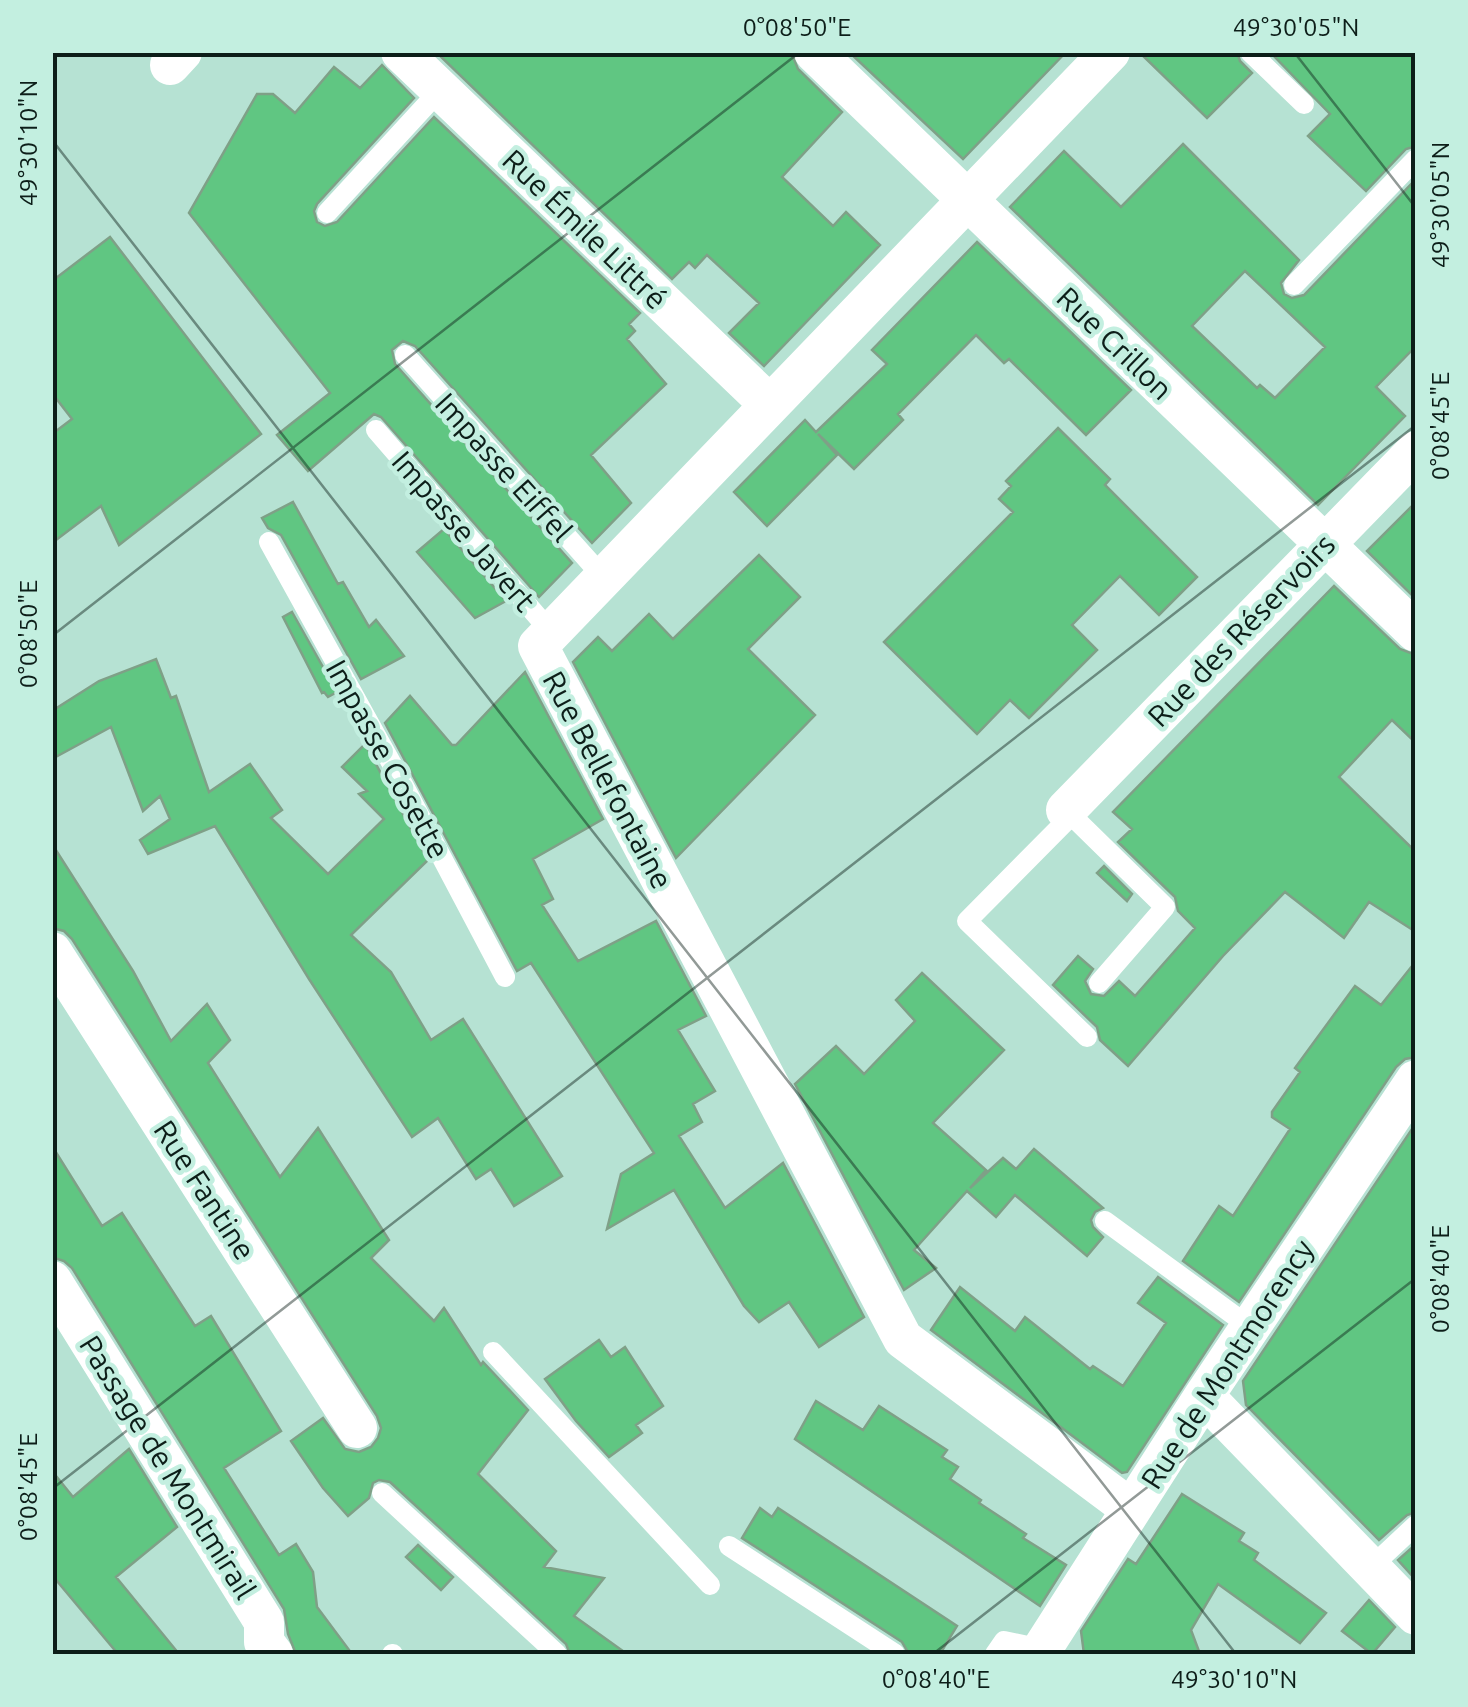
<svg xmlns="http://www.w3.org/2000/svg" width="1468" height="1707" viewBox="0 0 1468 1707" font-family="Ubuntu,sans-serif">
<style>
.building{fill:#60c682;stroke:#7fa087;stroke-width:2.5;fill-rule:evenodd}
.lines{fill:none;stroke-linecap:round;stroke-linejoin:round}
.lane{stroke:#fff;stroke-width:20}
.street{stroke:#fff;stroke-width:40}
.ticks{fill:none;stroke:#0d1e19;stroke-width:2.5;stroke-opacity:0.45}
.labels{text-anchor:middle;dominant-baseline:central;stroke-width:9;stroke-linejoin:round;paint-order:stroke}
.street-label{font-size:30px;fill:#0d1e19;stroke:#c3efe0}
.neatline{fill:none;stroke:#0d1e19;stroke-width:4}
.ticks-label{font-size:25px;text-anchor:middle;fill:#0d1e19}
</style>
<rect width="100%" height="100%" fill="#b6e2d3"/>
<path class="building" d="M436,52H791L798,69L842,112L782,177L833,226L846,212L880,245L764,366L729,333L759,303L707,255L695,268L689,262L672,279Z
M849,52H1066L963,159Z
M1139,52H1237L1240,61L1252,73L1207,118Z
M1270,52H1416V146L1406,149L1366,191L1308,136L1330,114Z
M382,65L414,98L317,204L314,211L317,222L325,226L337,222L434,117L640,313L629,324L635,331L627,339L666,384L591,455L631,503L592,543L415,346L403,341L392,350L395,364L572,563L539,597L381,417L374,414L308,471L277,435L330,393L189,213L257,94H273L295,113L334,67L360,88Z
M1183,144L1299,260L1281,283L1284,294L1292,298L1304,295L1416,179V346L1376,387L1405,416L1318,505L1010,207L1064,151L1121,207ZM1245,271L1325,347L1275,398L1260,385L1257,388L1192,326Z
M110,237L261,434L119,545L101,506L52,543V434L72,419L52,393V281Z
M977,242L1131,390L1086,435L1009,359L1004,363L976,335L898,414L903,420L854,469L818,434L837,455L767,526L734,492L805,420L816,432L887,364L872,350Z
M1058,428L1110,479L1105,485L1197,577L1159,615L1120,576L1072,625L1097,650L1029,718L1010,700L977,734L884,642L1013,512L999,499L1011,486L1006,481Z
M293,502L338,584L343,582L369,627L376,620L404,656L361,679L281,535L268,528L262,518Z
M1416,502V599L1367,551Z
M444,529L506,601L475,618L417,552Z
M759,555L800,597L748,649L815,715L676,858L573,662L598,637L612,651L649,614L673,639Z
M1334,586L1400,649L1416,655V743L1392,720L1339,777L1416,852V932L1369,902L1344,938L1285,892L1223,956L1128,1066L1100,1040L1097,1027L1053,985L1078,956L1093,969L1085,981L1091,994L1104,996L1119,981L1135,996L1195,928L1178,911L1175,897L1118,842L1132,829L1113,812Z
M292,612L337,692L328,697L324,692L322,693L283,617Z
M156,659L171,698L176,696L209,792L250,764L282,810L271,818L328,874L384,819L359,794L367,791L342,767L365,744L428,860L351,935L391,972L431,1040L463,1019L562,1176L514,1206L491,1169L476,1179L438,1118L412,1137L309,979L215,826L148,854L140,840L170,819L160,796L143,811L111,727L52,759V711L99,681Z
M525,672L603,819L533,859L553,899L542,905L578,961L656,921L706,1016L678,1030L715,1091L693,1104L702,1122L679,1136L725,1208L783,1163L864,1317L819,1347L789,1302L759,1322L744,1306L674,1190L607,1229L621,1174L654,1153L531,963L517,971L385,723L410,696L452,745H456Z
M52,844L133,971L171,1041L207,1004L230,1040L208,1063L280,1177L318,1128L389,1240L371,1258L434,1321L444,1308L481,1365L483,1362L528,1410L478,1474L556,1551L544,1567L604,1578L574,1616L627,1654H570L566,1644L390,1482L379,1480L373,1483L369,1498L348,1516L323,1488L291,1441L323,1418L345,1449L359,1452L371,1447L378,1438L381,1428L377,1416L72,939L64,931L52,928Z
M1104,866L1132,894L1127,901L1097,873Z
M1416,961V1057L1405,1059L1396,1067L1239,1302L1183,1261L1219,1206L1233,1216L1290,1129L1272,1117V1112L1300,1072L1295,1068L1355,986L1381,1005Z
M922,973L1004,1050L933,1123L986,1170L970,1188L1003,1158L1016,1169L1034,1149L1103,1208L1095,1212L1091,1220L1093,1227L1103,1237L1087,1256L1015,1195L996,1217L967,1191L914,1250L936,1268L904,1290L795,1084L836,1046L864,1074L915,1021L896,1000Z
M1416,1123V1512L1407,1515L1379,1540L1246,1405L1243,1381Z
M52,1146L102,1226L122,1213L195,1326L211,1316L281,1431L224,1468L279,1555L296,1544L313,1572L317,1607L352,1654H296L288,1634L284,1609L72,1268L64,1261L52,1257Z
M1158,1277L1223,1325L1127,1472L1122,1473L931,1330L960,1287L1015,1331L1025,1317L1090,1369L1093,1366L1123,1386L1166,1323L1138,1303Z
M599,1340L611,1357L625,1347L663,1406L636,1425L642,1433L609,1457L576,1421L545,1379Z
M816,1401L863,1430L879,1406L947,1450L942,1457L958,1467L950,1479L981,1500L979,1503L1026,1534L1023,1538L1066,1565L1040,1606L795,1439Z
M129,1449L177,1527L116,1577L179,1654H118L52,1575V1471L73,1497Z
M1182,1494L1244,1533L1239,1541L1258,1553L1254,1560L1326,1613L1300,1643L1218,1584L1191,1630L1200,1654H1084L1081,1631L1128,1559L1136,1564Z
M760,1508L772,1517L778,1508L957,1626L940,1654H909L902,1642L742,1538Z
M1416,1544V1580L1398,1560Z
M418,1545L453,1577L441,1590L406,1557Z
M1369,1600L1395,1627L1372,1654L1342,1631Z"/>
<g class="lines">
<path class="lane" d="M1250,52L1304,104
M327,213L440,90
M1294,285L1416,159
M405,355L604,578
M376,430L551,632
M269,542L404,786L505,977
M1066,810L1165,907L1099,983
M1072,815L967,921L1087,1037
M1105,1221L1250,1327
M493,1352L710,1585
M382,1493L557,1654
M729,1546L895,1654
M1370,1568L1416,1525
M392,1654H393
M995,1654L1004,1641L1042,1649L1046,1653"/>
<path class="street" d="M401,52L770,405
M814,52L1416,632
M1110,52L538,646L903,1339L1131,1509
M170,65L182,52
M1066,810L1416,451
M52,952L357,1428
M52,1281L264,1622V1642L273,1654
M1204,1396L1416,1615
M1042,1649L1204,1396L1416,1080"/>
</g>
<path class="ticks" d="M1294,52L1416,208M52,140L1236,1654M52,636L800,52M52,1489L1416,425M933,1654L1416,1278"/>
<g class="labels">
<g class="street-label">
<text transform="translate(585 229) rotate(44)">Rue Émile Littré</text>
<text transform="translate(1115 343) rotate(44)">Rue Crillon</text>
<text transform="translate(504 467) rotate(48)">Impasse Eiffel</text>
<text transform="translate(464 531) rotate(49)">Impasse Javert</text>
<text transform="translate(1241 630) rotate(-46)">Rue des Réservoirs</text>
<text transform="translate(388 759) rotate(61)">Impasse Cosette</text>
<text transform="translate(608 780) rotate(62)">Rue Bellefontaine</text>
<text transform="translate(205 1190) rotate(57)">Rue Fantine</text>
<text transform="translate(1227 1364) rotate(-57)">Rue de Montmorency</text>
<text transform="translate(168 1467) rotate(58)">Passage de Montmirail</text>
</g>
</g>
<rect width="1468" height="1707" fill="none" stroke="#c3efe0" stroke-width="110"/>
<rect x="55" y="55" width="1358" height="1597" class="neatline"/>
<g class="ticks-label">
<text x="797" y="36">0°08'50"E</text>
<text x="1296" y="36">49°30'05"N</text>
<text transform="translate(28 143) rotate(-90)" y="9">49°30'10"N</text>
<text transform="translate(1440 205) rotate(-90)" y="9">49°30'05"N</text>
<text transform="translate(1440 426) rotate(-90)" y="9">0°08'45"E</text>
<text transform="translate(28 634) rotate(-90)" y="9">0°08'50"E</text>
<text transform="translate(1440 1279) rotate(-90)" y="9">0°08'40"E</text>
<text transform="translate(28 1487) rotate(-90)" y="9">0°08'45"E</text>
<text x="936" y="1688">0°08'40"E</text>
<text x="1234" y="1688">49°30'10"N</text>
</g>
</svg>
